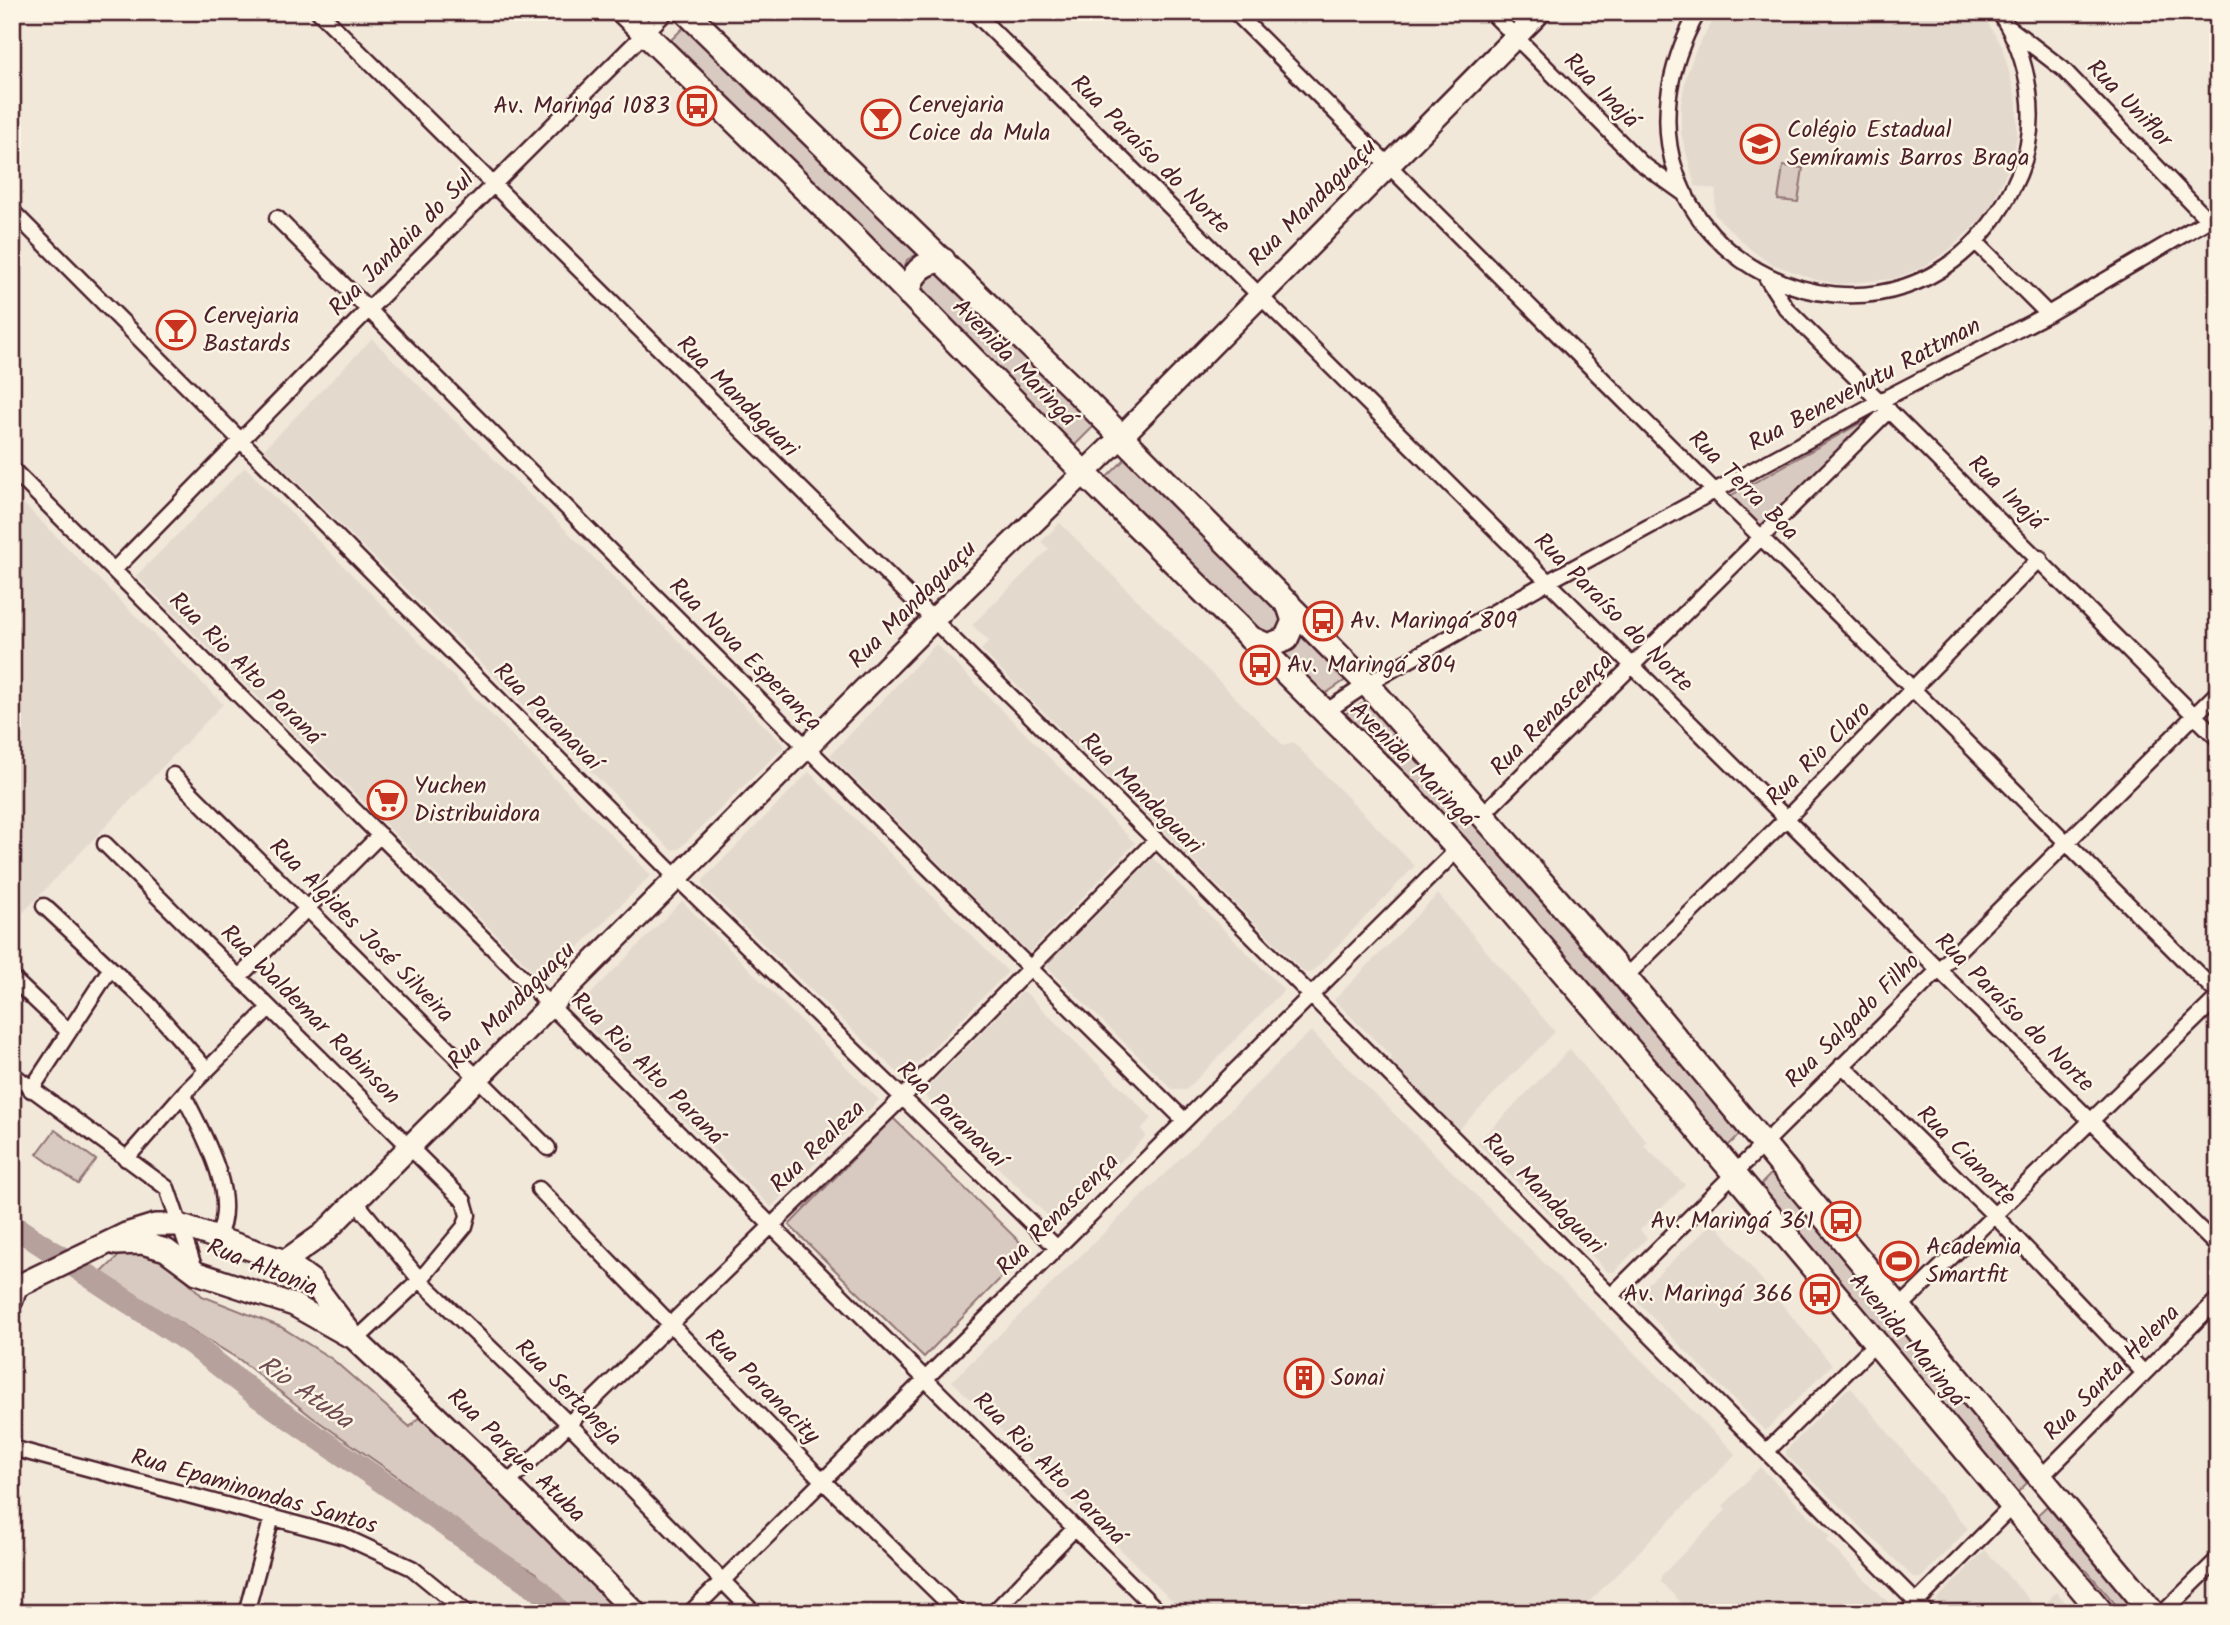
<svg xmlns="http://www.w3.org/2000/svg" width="2230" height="1625" viewBox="0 0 2230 1625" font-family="Kalam,sans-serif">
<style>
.built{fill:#e4d9cd}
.green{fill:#d8cac0;stroke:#917476;stroke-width:2}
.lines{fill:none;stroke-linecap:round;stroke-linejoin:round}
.river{stroke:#b6a19c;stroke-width:23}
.street-casing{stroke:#4a1f2b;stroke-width:19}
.secondary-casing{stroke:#4a1f2b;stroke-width:26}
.primary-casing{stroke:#4a1f2b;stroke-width:28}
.street{stroke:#fcf5e5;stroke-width:14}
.secondary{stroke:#fcf5e5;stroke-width:21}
.primary{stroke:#fcf5e5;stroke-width:23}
.labels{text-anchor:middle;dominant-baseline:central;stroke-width:5;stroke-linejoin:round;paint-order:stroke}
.street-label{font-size:24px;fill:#4a1f2b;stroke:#fcf5e5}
.poi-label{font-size:24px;fill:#4a1f2b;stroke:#fcf5e5;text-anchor:start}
.water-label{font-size:26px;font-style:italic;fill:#704c53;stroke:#fcf5e5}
</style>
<rect width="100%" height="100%" fill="#f1e8da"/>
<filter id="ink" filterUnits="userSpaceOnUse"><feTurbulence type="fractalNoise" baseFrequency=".0143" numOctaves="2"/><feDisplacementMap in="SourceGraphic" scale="14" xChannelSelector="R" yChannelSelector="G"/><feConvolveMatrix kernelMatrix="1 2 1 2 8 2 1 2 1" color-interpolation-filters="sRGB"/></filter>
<g filter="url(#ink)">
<path class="built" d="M1718,12H1981L2002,46L2017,102V137L2011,162L1988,213L1948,251L1922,268L1893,279L1839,284L1816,280L1769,263L1749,248L1714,214L1716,190L1695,186L1681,133V105L1686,76L1696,50Z
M372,339L785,746L679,849L671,850L264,449Z
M245,467L651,875L544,982L136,576Z
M12,492L223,704L12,924Z
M1060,523L1284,746L1293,742L1415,866L1311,973H1305L981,650L989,641L972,625L1049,549L1041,542Z
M936,644L1135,843L1029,953L830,755Z
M809,772L1008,972L908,1073L899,1074L703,887V880Z
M1153,858L1284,990L1186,1090L1172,1089L1046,966Z
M1438,894L1555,1032L1457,1131L1387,1064L1392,1057L1334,1000Z
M682,901L879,1100L771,1207L574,1011Z
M1021,993H1026L1152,1118L1141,1129L1146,1136L1059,1224L1055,1223L922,1093Z
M1311,1031L1736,1454L1578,1613H1184L952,1381Z
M1570,1049L1647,1142L1644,1146L1685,1185L1640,1230L1647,1238L1614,1272H1608L1477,1143Z
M1714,1222L1832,1365L1765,1431L1636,1301V1295Z
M1847,1389H1852L1968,1529L1921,1578L1913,1577L1786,1455V1450Z
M1760,1467L1830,1536L1826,1541L1890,1604L1882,1613H1691L1661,1582V1576L1726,1510L1723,1506Z
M1985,1550L2039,1611L2056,1592L2075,1613H1948L1936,1600Z"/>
<path class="green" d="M686,25L919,253L907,260L902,274L667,44Z
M1783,166L1803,168L1798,202L1778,200Z
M939,272L1095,425L1072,448L958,333L953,322L920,288V277Z
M1884,410L1765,531L1730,496Z
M1129,455L1350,677L1322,696L1105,479Z
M1369,700L1486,829L1742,1132L1725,1149L1467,841L1345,714Z
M893,1118L1028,1250L924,1357L789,1225Z
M55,1130L96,1160L78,1184L37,1154Z
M1776,1169L2027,1483L2012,1498L1756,1189Z
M125,1250L152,1253L176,1269L202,1296L281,1327L332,1359L410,1427L423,1413L623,1613H570L535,1572L464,1532L397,1476L312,1417L240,1360L100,1274Z
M2047,1506L2095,1563L2109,1571L2140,1613H2123L2087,1571L2069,1561L2033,1519Z"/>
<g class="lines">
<path class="river" d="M12,1225L192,1344L259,1397L541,1591L561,1613"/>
<defs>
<path id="street" d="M319,12L1156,840L1927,1613
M974,12L2218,1247
M1235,12L2218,994
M1491,12L1641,163L1686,195
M1698,12C1563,252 1912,421 2019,174C2041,123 2030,58 1999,12
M2011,29L2063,69L2208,220
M12,211L677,878L1057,1248
M277,218L795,736L1184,1120
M1977,243L2048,314
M1766,277L1786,308L2218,739
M12,469L1160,1613
M114,570L369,309L666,12
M1324,713L1367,684L1549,581L1880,401L2048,314L2208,220L2218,209
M173,775L548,1148
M1484,813L1889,410
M105,844L464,1201L468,1215L465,1226L420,1280L356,1340
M44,906L149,1004L207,1070
M239,977L380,835
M1625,977L1787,818L2040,558
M12,978L69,1032
M1842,1065L1996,1217L2144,1373
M12,1074L167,1188L195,1269
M31,1090L110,969
M183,1094C202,1132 240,1196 217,1237
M126,1159L183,1094L269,1008
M539,1189L822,1480L958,1613
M355,1201L420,1280L569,1424L754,1613
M1612,1295L2218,692
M1898,1309L2218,997
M12,1448L345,1537L412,1568L467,1613
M1767,1451L1876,1343
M2039,1479L2218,1299
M507,1484L901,1099L1156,840
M246,1613L272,1517
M690,1613L1458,849
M993,1613L1075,1528
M1906,1613L2011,1507
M2163,1613L2218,1559"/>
<path id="secondary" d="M116,1244L142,1243L166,1250L197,1273L294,1305L349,1336
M285,1261L323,1234L932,621L1122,436L1540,12
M12,1300L16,1287L126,1234L155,1225H179L285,1261L311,1280L356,1340L507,1484L636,1613"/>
<path id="primary" d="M623,12L852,235L1084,473L1407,793L1458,849L1672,1099L2102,1613
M686,12L1072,387L1367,684L1625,977L2153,1613
M909,294C910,274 923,262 943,260
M1250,638L1268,646L1286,639L1294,621L1288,603"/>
</defs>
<use href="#street" class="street-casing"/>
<use href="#secondary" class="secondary-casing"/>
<use href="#primary" class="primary-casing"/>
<use href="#street" class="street"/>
<use href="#secondary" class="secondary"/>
<use href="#primary" class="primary"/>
</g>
</g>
<defs>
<symbol id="bus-ring" viewBox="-11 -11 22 22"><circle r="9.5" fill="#fcf5e5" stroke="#c8321e" stroke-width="1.5"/><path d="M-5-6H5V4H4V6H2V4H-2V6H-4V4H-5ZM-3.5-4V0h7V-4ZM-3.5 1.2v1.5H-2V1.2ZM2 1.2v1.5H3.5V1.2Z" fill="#c8321e"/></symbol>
<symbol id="bar-ring" viewBox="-11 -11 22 22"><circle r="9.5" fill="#fcf5e5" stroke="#c8321e" stroke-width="1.5"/><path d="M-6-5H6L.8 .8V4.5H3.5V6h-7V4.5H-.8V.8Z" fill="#c8321e"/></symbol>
<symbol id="school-ring" viewBox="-11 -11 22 22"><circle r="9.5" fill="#fcf5e5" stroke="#c8321e" stroke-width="1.5"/><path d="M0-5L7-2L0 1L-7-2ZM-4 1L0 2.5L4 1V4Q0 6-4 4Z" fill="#c8321e"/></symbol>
<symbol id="supermarket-ring" viewBox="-11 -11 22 22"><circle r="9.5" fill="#fcf5e5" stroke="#c8321e" stroke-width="1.5"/><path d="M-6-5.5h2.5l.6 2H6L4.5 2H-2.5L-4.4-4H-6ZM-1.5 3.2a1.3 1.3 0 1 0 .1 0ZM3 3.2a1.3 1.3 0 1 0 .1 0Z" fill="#c8321e"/></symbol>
<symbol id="stadium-ring" viewBox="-11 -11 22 22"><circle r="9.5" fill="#fcf5e5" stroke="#c8321e" stroke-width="1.5"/><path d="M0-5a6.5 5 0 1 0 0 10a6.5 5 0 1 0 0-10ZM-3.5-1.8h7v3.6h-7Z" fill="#c8321e"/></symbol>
<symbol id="building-ring" viewBox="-11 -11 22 22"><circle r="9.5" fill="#fcf5e5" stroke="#c8321e" stroke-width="1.5"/><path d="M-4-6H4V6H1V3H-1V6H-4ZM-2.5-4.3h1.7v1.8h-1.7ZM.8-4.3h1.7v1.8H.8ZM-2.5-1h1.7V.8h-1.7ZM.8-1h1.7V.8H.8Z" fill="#c8321e"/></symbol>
</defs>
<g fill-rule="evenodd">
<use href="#bus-ring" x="675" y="84" width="44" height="44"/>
<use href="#bar-ring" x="859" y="97" width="44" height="44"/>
<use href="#school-ring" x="1738" y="122" width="44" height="44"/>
<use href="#bar-ring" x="154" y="308" width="44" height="44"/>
<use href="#bus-ring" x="1301" y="599" width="44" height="44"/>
<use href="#bus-ring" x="1238" y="643" width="44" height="44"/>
<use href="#supermarket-ring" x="365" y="778" width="44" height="44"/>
<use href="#bus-ring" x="1819" y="1199" width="44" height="44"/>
<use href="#stadium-ring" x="1877" y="1239" width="44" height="44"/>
<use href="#bus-ring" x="1798" y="1272" width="44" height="44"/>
<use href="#building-ring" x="1282" y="1356" width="44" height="44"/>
</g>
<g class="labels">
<g class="street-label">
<text transform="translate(1601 91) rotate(45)">Rua Inajá</text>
<text transform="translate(2129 104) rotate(46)">Rua Uniflor</text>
<text transform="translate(1150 155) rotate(45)">Rua Paraíso do Norte</text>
<text transform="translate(1313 203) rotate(-45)">Rua Mandaguaçu</text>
<text transform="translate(402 244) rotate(-45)">Rua Jandaia do Sul</text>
<text transform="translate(1014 363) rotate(46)">Avenida Maringá</text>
<text transform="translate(1865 385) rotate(-28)">Rua Benevenutu Rattman</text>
<text transform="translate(737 397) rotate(45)">Rua Mandaguari</text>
<text transform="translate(1743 486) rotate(45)">Rua Terra Boa</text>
<text transform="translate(2006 493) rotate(44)">Rua Inajá</text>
<text transform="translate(913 605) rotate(-45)">Rua Mandaguaçu</text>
<text transform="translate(1613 613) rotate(45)">Rua Paraíso do Norte</text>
<text transform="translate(745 655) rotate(45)">Rua Nova Esperança</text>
<text transform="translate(245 669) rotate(45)">Rua Rio Alto Paraná</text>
<text transform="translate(1552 715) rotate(-45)">Rua Renascença</text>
<text transform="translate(547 717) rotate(45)">Rua Paranavaí</text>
<text transform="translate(1819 754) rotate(-45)">Rua Rio Claro</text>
<text transform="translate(1412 765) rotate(45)">Avenida Maringá</text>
<text transform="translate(1141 794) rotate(45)">Rua Mandaguari</text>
<text transform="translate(361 931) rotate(45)">Rua Algides José Silveira</text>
<text transform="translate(512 1006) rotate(-45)">Rua Mandaguaçu</text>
<text transform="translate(2014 1013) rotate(45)">Rua Paraíso do Norte</text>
<text transform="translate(310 1015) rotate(45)">Rua Waldemar Robinson</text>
<text transform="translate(1853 1021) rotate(-45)">Rua Salgado Filho</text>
<text transform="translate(647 1069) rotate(45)">Rua Rio Alto Paraná</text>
<text transform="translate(951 1115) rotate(44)">Rua Paranavaí</text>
<text transform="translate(818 1147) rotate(-44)">Rua Realeza</text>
<text transform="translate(1966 1156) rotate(45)">Rua Cianorte</text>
<text transform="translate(1543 1194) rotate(45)">Rua Mandaguari</text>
<text transform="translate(1058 1215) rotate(-45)">Rua Renascença</text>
<text transform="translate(262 1268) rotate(22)">Rua Altonia</text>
<text transform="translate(1907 1340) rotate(50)">Avenida Maringá</text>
<text transform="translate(2112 1373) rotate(-45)">Rua Santa Helena</text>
<text transform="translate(762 1387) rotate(45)">Rua Paranacity</text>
<text transform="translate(568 1393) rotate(45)">Rua Sertaneja</text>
<text transform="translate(516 1456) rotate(44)">Rua Parque Atuba</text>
<text transform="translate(1049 1469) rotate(45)">Rua Rio Alto Paraná</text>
<text transform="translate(254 1492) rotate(16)">Rua Epaminondas Santos</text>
</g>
<g class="poi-label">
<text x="908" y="105">Cervejaria<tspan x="908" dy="28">Coice da Mula</tspan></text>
<text x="670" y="106" text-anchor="end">Av. Maringá 1083</text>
<text x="1787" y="130">Colégio Estadual<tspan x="1787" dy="28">Semíramis Barros Braga</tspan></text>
<text x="203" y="316">Cervejaria<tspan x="203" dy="28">Bastards</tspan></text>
<text x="1350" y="621">Av. Maringá 809</text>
<text x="1287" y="665">Av. Maringá 804</text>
<text x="414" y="786">Yuchen<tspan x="414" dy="28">Distribuidora</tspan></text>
<text x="1814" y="1221" text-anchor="end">Av. Maringá 361</text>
<text x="1926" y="1247">Academia<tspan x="1926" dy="28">Smartfit</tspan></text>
<text x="1793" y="1294" text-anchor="end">Av. Maringá 366</text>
<text x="1331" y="1378">Sonai</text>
</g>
<g class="water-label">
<text transform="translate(305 1393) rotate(35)">Rio Atuba</text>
</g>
</g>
<rect width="2230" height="1625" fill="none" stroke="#fcf5e5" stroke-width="42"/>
<rect x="21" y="21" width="2188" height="1583" fill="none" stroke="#4a1f2b" stroke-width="2.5" filter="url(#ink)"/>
</svg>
